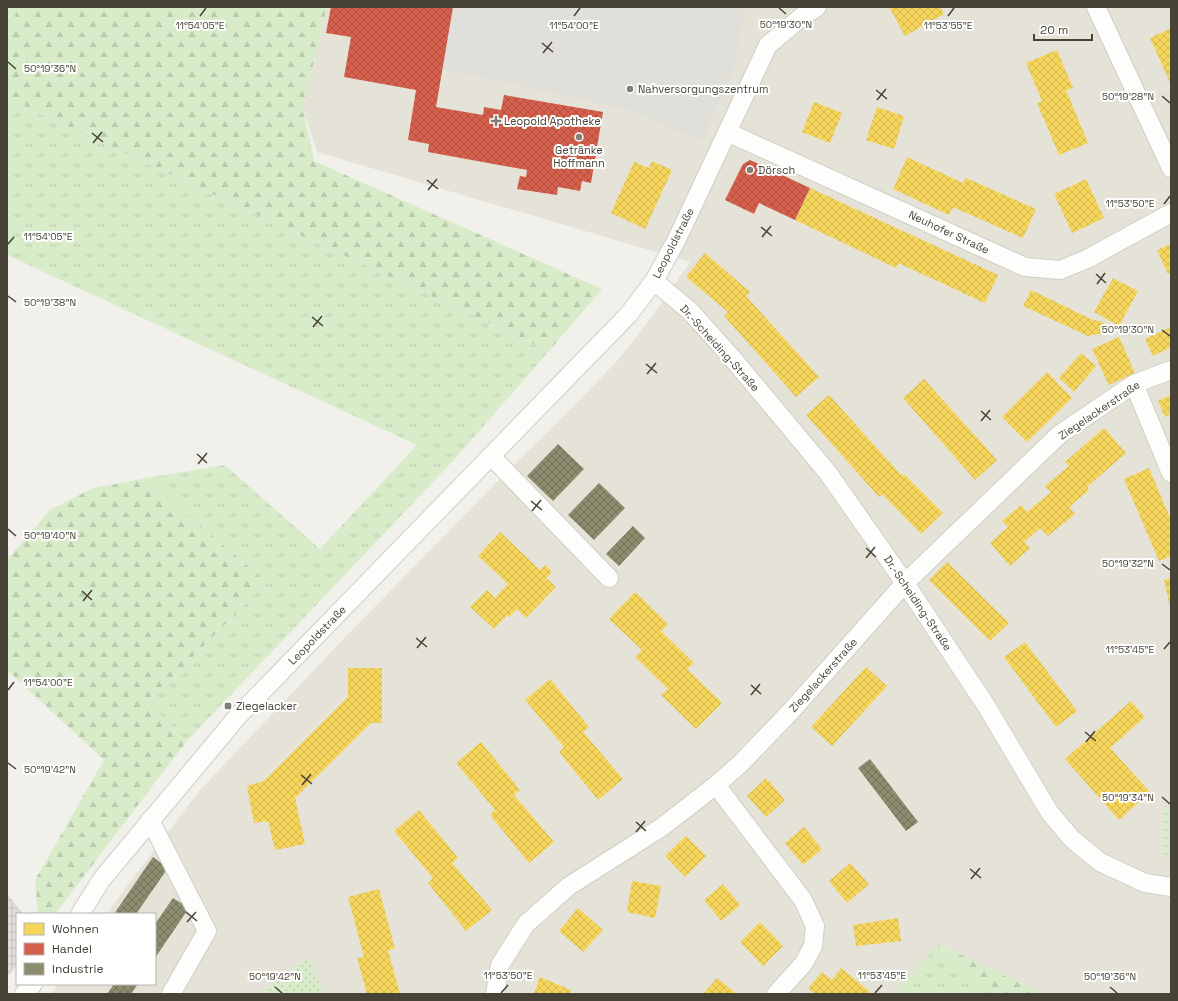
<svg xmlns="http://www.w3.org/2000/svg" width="1178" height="1001" viewBox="0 0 1178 1001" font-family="'Space Grotesk',sans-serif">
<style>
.residential{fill:#e5e3d7}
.industrial{fill:url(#industrial-grid)}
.grass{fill:url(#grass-tufts)}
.forest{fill:url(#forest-firs)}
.park{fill:url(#park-dots)}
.parking{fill:#e0dfda}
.homes{fill:url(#homes-cross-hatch)}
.shops{fill:url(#shops-cross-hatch)}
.industry{fill:url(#industry-cross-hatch)}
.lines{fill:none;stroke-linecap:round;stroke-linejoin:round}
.minor-casing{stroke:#cfcec7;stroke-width:20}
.minor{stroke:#fdfdfc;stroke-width:18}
.ticks{fill:none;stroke:#474336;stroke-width:1.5}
.poi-dot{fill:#828075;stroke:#fff;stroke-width:1.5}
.labels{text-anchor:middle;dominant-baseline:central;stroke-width:4;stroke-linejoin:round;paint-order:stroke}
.poi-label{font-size:11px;fill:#474336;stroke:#fff;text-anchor:start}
.street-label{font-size:11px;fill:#474336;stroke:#fff}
.ticks-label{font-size:10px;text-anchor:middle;fill:#474336;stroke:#fff;stroke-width:4;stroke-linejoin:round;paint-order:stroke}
</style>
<defs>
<pattern id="industrial-grid" width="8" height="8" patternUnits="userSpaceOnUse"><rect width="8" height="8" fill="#e1dfd8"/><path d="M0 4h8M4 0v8" fill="none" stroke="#c2c1ba"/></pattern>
<pattern id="grass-tufts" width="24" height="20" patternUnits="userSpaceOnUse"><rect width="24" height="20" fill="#d8ecca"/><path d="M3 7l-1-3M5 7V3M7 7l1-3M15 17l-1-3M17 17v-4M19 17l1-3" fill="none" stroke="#bbccae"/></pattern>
<pattern id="forest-firs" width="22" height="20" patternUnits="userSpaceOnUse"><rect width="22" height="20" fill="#d8ecca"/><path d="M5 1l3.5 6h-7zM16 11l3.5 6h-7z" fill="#bbccae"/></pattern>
<pattern id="park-dots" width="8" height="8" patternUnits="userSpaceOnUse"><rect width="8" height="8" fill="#d8ecca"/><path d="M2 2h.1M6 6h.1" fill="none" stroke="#bbccae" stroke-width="1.8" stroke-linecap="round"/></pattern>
<pattern id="homes-cross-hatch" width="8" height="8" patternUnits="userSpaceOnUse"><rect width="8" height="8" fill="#f6d55c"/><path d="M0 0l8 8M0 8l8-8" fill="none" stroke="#d4b851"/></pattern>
<pattern id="shops-cross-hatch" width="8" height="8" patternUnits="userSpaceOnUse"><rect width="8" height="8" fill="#d6604d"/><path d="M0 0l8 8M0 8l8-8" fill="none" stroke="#af5141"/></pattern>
<pattern id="industry-cross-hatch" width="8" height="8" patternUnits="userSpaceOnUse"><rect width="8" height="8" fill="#8c8c6e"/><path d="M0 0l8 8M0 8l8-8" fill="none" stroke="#74745b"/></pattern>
</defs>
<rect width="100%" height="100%" fill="#f1f0ea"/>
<path class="residential" d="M327,7H1171V994H1043L939,944L894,994H51L58,984H155V914H107L124,890L200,790L352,630L498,481L579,401L618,360L654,314L690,262L317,152L303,107Z"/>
<path class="industrial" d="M7,894L23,914H17V964L7,977Z"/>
<path class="grass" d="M7,7H16L15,25L7,21Z
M7,98L549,351L452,462L186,742L148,702L266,583L147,478L225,465L320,549L417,445L7,255Z
M939,944L985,994H894Z"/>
<path class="forest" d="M16,7H327L303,107L314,161L602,289L549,351L7,98V21L15,24Z
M147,478L266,583L148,702L186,742L55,914H38L35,880L104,760L7,670V560L50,510L93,488Z
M939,944L1043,994H985Z"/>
<path class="park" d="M1164,806H1171V858H1165Z
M308,959L324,994H258Z"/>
<path class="parking" d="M441,7H746L734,69L702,141L626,109L428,66Z"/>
<path class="homes" d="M889,7H940L944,14L905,36Z
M1171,28V85L1150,38Z
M1057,50L1073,88L1066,90L1088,143L1059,155L1037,103L1042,101L1026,63Z
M814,102L842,113L830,143L802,132Z
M877,107L904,116L894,149L866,140Z
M907,157L963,183L966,178L1036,209L1023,238L953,207L949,215L893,189Z
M652,161L672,170L645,229L611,213L634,162L649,168Z
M1086,179L1104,218L1072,233L1054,194Z
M810,188L998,275L985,303L898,263L896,268L795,220Z
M1171,244V272L1168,274L1157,250Z
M705,253L750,292L746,296L819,377L796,397L724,316L728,312L686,277Z
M1113,278L1138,291L1119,326L1094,312Z
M1031,290L1091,319L1113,326L1114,331L1088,336L1023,306Z
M1171,327V347L1153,356L1145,339Z
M1119,337L1135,373L1109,385L1092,349Z
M1081,353L1096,366L1074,392L1059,378Z
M1047,372L1072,398L1027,442L1002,417Z
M924,379L997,460L975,480L903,398Z
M829,395L902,476L904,474L943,513L921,534L882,494L879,497L806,415Z
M1171,395V414L1165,417L1158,401Z
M1104,428L1126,453L1087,487L1089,490L1069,507L1075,514L1048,536L1040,528L1024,542L1030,548L1010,566L990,543L1008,527L1002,521L1021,505L1027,512L1051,492L1045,486L1069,466L1065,462Z
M1149,468L1171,520V556L1159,561L1124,479Z
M500,532L540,570L545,565L552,572L546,578L556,587L526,618L517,609L509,617L507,615L494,629L470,607L487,590L495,598L508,584L478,556Z
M947,562L1009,623L990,641L929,580Z
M1171,578V608H1170L1164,580Z
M635,592L668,624L661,631L694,663L687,669L722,703L696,729L661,695L668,689L635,657L642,650L609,619Z
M1025,642L1077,711L1056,727L1004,657Z
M866,667L887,686L832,746L811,727Z
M348,668H382V723H371L295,798L305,844L275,850L268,821L254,823L247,786L264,781L348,697Z
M550,679L589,727L583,732L623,779L598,800L559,752L564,747L525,700Z
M1131,701L1145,717L1110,748L1150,792L1119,820L1065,759Z
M481,742L520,790L514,795L554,842L529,863L490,815L495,810L456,763Z
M766,778L785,800L766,817L747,796Z
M419,810L458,858L452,863L492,910L466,931L428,883L433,878L394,831Z
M804,827L822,849L803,865L785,843Z
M686,836L706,856L685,877L665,856Z
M850,863L869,884L847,903L829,881Z
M632,881L661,886L655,918L627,912Z
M723,884L740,905L721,921L704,900Z
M379,889L395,949L388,950L400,994H367L357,958L364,957L348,897Z
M578,908L603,930L583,952L559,931Z
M898,918L901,941L856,946L853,925Z
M760,922L783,946L763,966L740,942Z
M841,968L870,992L868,994H815L808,988L822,972L832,980Z
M540,977L571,990L569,994H534Z
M717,978L737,994H703Z"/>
<path class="shops" d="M331,7H453L436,107L483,115L484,107L501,110L504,95L603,112L591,183L582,181L580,191L558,187L557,195L517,189L520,176L526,177L527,170L428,152L429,144L408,140L416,90L344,77L351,37L326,33Z
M750,160L810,188L795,220L759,203L754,214L725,200L743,164Z"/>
<path class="industry" d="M558,444L584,469L553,501L527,476Z
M599,483L625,508L594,540L568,515Z
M633,526L645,538L619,566L606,554Z
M870,759L918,822L906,831L858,768Z
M153,857L168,868L136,914H114Z
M173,898L189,908L155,958V924Z
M114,984H138L131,994H107Z"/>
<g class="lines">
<defs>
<path id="minor" d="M1096,7L1171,168
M727,132L1025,267L1060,270L1087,259L1171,213
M654,281L690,311L733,359L828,473L905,583L985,704L1050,813L1072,839L1100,862L1145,883L1171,887
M1134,384L1171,473
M491,456L609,578
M716,785L803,900L815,926L813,946L804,963L776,994
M150,820L207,931L171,994
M80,914L102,879L238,716L629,314L654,281L677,239L768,45L804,15L817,7
M24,994L33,984
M495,994L500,965L526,924L569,886L662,827L716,785L741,763L791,711L905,583L1060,434L1134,384L1171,370"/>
</defs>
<use href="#minor" class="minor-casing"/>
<use href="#minor" class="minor"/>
</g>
<path class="ticks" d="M779,8L786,14M200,16L206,8M574,16L580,8M948,16L954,8M542,43L553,52M543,53L552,42M8,62L16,69M876,90L887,99M1162,96L1170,103M877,100L886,89M92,133L103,142M93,143L102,132M427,180L438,189M428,190L437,179M1164,204L1170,196M761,227L772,236M762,237L771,226M8,244L14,237M1096,274L1106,283M1097,284L1105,273M8,296L16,302M312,317L323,326M313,327L322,316M1162,330L1170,336M646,364L657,373M647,374L656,363M981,411L991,420M981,421L990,410M197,454L207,463M198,464L207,453M531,501L542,510M532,511L541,500M8,529L16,536M866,548L876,557M866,558L875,547M1162,564L1170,570M82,591L92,600M83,601L92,590M416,638L427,647M417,648L426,637M1164,649L1170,642M751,685L761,694M8,690L14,682M751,695L760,684M1085,732L1096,741M1086,742L1095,731M8,763L16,769M301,775L312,784M302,785L311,774M1162,797L1170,804M636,822L646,831M636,832L645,821M970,869L981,878M971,879L980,868M186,912L197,921M187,922L196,912M275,987L282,993M1110,987L1117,993M501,993L508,985M875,993L882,985"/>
<g class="poi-dot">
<circle cx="630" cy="89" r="4"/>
<path d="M494 115h4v4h4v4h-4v4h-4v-4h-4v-4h4z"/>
<circle cx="579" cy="137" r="4"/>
<circle cx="750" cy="170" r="4"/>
<rect x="224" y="702" width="8" height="8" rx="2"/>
</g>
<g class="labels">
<g class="poi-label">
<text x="638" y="89">Nahversorgungszentrum</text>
<text x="504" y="121">Leopold Apotheke</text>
<text x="579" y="150" text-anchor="middle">Getränke<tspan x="579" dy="13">Hoffmann</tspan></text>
<text x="758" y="170">Dörsch</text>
<text x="236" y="706">Ziegelacker</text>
</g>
<g class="street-label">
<text transform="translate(949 232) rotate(25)">Neuhofer Straße</text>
<text transform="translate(673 243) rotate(-63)">Leopoldstraße</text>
<text transform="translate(720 348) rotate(48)">Dr.-Scheiding-Straße</text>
<text transform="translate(1099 410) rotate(-34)">Ziegelackerstraße</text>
<text transform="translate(918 603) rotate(56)">Dr.-Scheiding-Straße</text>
<text transform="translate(317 635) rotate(-46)">Leopoldstraße</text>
<text transform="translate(823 675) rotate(-48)">Ziegelackerstraße</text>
</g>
</g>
<g class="ticks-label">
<text x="786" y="28">50°19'30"N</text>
<text x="200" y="29">11°54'05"E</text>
<text x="574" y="29">11°54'00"E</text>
<text x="948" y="29">11°53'55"E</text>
<text x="50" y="72">50°19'36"N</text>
<text x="1128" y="100">50°19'28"N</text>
<text x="1130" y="207">11°53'50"E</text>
<text x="48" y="240">11°54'05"E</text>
<text x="50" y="306">50°19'38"N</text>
<text x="1128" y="333">50°19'30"N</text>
<text x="50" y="539">50°19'40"N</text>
<text x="1128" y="567">50°19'32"N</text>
<text x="1130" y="653">11°53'45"E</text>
<text x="48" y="686">11°54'00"E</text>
<text x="50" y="773">50°19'42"N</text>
<text x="1128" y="801">50°19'34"N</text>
<text x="508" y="979">11°53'50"E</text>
<text x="882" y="979">11°53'45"E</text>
<text x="275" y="980">50°19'42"N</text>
<text x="1110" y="980">50°19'36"N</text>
</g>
<rect width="1178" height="1001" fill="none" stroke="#474336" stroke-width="16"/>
<rect x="16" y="913" width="140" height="72" fill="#ffffff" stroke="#b5b4af"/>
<rect x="24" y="923" width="20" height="12" fill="#f6d55c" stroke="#b5b4af"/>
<text x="52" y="933" font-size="12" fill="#474336">Wohnen</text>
<rect x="24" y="943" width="20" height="12" fill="#d6604d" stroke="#b5b4af"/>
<text x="52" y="953" font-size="12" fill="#474336">Handel</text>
<rect x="24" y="963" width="20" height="12" fill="#8c8c6e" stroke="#b5b4af"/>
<text x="52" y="973" font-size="12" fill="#474336">Industrie</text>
<path d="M1034 34v6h58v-6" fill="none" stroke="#474336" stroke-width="2"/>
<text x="1040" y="34" font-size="12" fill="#474336" stroke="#ffffff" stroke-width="3" paint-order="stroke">20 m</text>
</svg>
